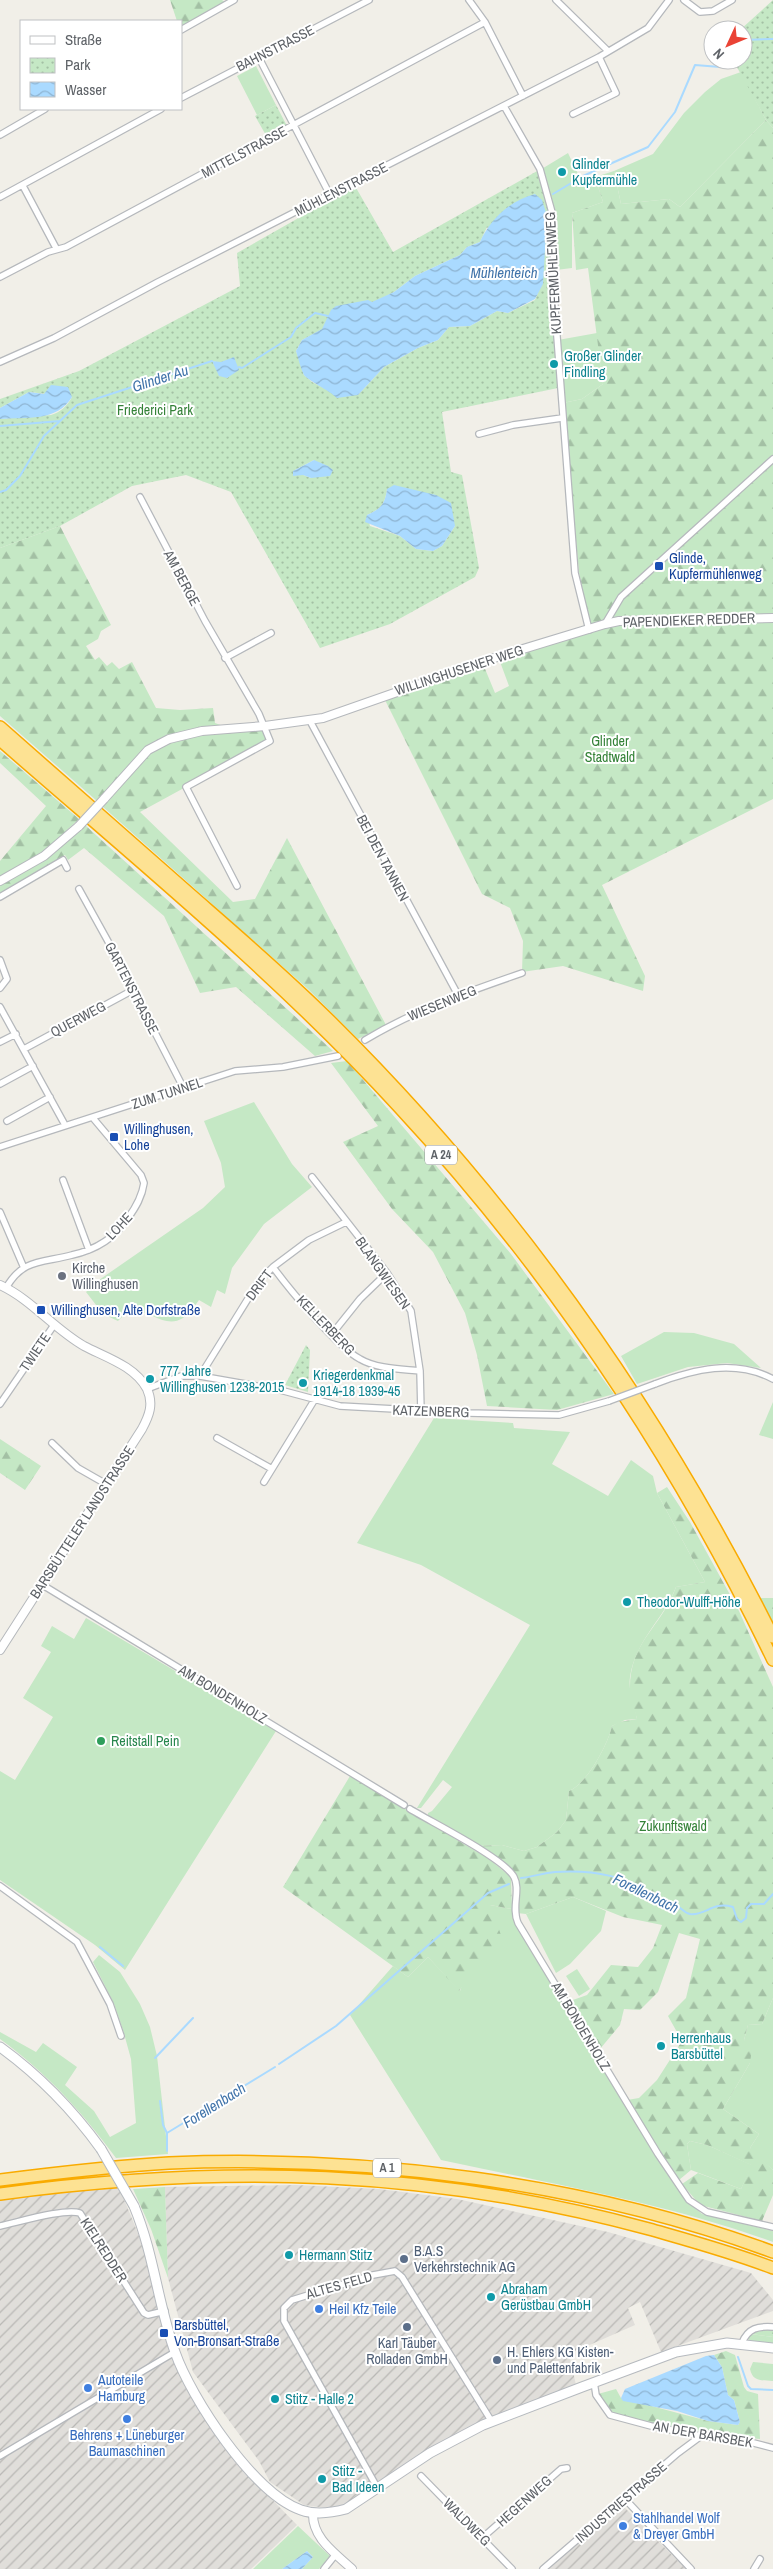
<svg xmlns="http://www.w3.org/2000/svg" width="773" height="2569" viewBox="0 0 773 2569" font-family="'Archivo Narrow',sans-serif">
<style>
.industrial{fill:url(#industrial-furrows)}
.green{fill:#c5e8c5}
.forest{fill:url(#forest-firs)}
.park{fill:url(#park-dots);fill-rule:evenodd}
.water{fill:url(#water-waves)}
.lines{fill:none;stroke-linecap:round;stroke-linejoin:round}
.stream{stroke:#aadaff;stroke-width:2}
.minor-casing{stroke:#b5b8bc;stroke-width:8}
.tertiary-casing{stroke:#b5b8bc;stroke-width:10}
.secondary-casing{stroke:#b6babf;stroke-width:11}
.motorway-casing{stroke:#f9ab00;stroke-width:14}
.minor{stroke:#fff;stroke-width:5.5}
.tertiary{stroke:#fff;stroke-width:8}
.secondary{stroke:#fff;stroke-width:9}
.motorway{stroke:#fde293;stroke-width:11}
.minor-bridge-casing{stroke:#b5b8bc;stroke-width:8;stroke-linecap:butt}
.tertiary-bridge-casing{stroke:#b5b8bc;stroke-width:10;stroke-linecap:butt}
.secondary-bridge-casing{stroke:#b6babf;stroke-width:11;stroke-linecap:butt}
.minor-bridge{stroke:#fff;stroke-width:5.5}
.tertiary-bridge{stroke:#fff;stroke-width:8}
.secondary-bridge{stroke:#fff;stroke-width:9}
.culture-dot{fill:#0f9aa8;stroke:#fff;stroke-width:2}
.transit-dot{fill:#1a4fb4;stroke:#fff;stroke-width:2}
.worship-dot{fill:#6b7280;stroke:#fff;stroke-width:2}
.leisure-dot{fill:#2e9e5b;stroke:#fff;stroke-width:2}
.service-dot{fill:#5c6f8a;stroke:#fff;stroke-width:2}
.shop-dot{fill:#3f7fe0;stroke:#fff;stroke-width:2}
.labels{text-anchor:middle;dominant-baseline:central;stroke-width:4;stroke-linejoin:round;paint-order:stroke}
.shield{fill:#fff;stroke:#8f9295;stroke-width:1}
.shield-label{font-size:12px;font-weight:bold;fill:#5f6368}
.street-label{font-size:14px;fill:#5f6368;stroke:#fff}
.culture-label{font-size:14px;fill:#0d838f;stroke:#fff;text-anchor:start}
.park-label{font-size:14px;fill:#348238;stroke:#fff}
.transit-label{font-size:14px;fill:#164399;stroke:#fff;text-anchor:start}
.worship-label{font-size:14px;fill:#5b616d;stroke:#fff;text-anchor:start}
.leisure-label{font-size:14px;fill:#27864d;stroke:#fff;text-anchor:start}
.service-label{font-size:14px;fill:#4e5e75;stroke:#fff;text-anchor:start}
.shop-label{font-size:14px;fill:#366cbe;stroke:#fff;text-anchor:start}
.water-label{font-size:15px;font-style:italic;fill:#4174aa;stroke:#fff}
</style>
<defs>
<pattern id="industrial-furrows" width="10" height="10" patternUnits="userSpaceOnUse" patternTransform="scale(1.25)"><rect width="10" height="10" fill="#e0deda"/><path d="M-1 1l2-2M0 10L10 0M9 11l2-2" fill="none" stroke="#b9b8b5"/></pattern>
<pattern id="forest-firs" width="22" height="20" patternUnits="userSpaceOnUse" patternTransform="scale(1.25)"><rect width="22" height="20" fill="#c5e8c5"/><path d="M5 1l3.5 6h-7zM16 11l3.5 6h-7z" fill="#a3c0a4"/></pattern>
<pattern id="park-dots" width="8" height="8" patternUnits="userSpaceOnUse" patternTransform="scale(1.25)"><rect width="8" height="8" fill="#c5e8c5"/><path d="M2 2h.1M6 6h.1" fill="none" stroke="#a3c0a4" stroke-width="1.8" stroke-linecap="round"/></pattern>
<pattern id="water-waves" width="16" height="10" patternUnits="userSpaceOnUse" patternTransform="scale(1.25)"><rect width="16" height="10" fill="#aadaff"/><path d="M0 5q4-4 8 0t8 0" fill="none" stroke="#8eb4d2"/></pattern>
</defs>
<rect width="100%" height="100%" fill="#f1efe8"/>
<path class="industrial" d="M296,2185L379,2189L457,2199L608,2232L751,2273L773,2300V2311L661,2352L640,2302L628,2308L635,2325L569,2354L576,2385L481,2423L352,2503L333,2509L304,2505L270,2482L259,2461L193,2372L168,2278L165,2187Z
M119,2187L144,2248L173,2359L185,2387L236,2463L297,2525L251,2569H0V2200Z
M623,2506L686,2569H547Z"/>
<path class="green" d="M256,66L276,105L257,115L237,76Z
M741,72L766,120L680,207L669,199L621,204L614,171L653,154L684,113L705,92L721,79Z
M568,153L579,176L595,177L603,202L572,213V268L556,270L540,170Z
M597,333L603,384L582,399L563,403L558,340Z
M254,1102L292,1164L312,1187L264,1224L232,1268L225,1294L217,1290L211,1307L199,1300C195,1306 189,1314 183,1318C164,1330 148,1307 130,1312C126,1313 121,1318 118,1321L103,1314L86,1292L99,1280L203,1208L225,1187L221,1163L204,1121Z
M664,1332L694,1333L734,1344L761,1368L727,1363L688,1367L637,1384L621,1356Z
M773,1402V1439L759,1435Z
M434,1418L513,1423L514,1428L570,1432L552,1464L608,1496L631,1460L653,1476L657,1493L705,1582L676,1587C664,1619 636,1639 630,1677C628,1692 635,1705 637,1719L625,1720L612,1726C608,1744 587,1784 569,1791L566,1820L557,1832L537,1847L524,1851L502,1845L477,1846L428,1817V1813L432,1811L452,1787L443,1780L421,1808H417L530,1625L421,1565L357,1543Z
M86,1618L276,1731L125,1970L95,1945L0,1880V1771L15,1780L53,1717L23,1698L51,1652L41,1646L52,1626L74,1639Z
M573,1897L606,1911L601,1931L570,1964L556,1973L526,1914Z
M490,1905L512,1909V1916L517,1927L687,2201L702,2214L773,2231V2242C666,2203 552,2184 441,2160L350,2015L393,1966L408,1977L428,1957L460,1991Z
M99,1955L120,1972L140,2004L150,2027L157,2056L168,2154L116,2158C81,2111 48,2074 0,2039V2032L36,2052L43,2043L77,2067L65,2085L94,2111L110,2137L136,2123L131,2059L123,2030L114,2004L93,1962Z
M577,1969L590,1989L579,1996L566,1976Z
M773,1998V2170L752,2152L750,2148L759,2134L723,2109L750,2063L744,2040L748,2025L762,2024Z
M690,2141L707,2145L752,2165L741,2189L691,2170L687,2144Z
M750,2334L773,2337V2344L750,2341L747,2337Z
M753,2362L773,2364V2381C761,2380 753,2382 750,2369Z
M298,2526L330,2556L319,2569H302L313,2557L307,2551L282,2569H253Z"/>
<path class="forest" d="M170,0H222L225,2L181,27V21H177Z
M766,120L773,128V799L602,885L645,976L643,991L563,966L522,972L523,941L510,908L482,894L383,696L483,664L495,693L509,686L499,659L591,631L579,572L563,403L582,399L603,384L588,268L576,270L572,213L603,202L595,177L614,171L621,204L669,199L680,207Z
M60,526L111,625L101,631L98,639L86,646L95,660L99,657L107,666L112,662L119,669L132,662L156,708L180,710L213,708L215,723L226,727L179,732L149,745L97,801L0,716V548Z
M265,728L270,741L140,812L233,902L255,899L287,838L386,1025L358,1039L309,990L102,806C116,791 136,763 152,751C181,730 231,731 265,728Z
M0,751L79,819L41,854L0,877V861L46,806L0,763Z
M85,825L333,1051L315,1056L236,987L200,993L164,916L84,848L68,860L65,855L0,895V885L46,860Z
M347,1061L511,1254L614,1394L557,1410L487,1406L477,1355L465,1313L433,1252L392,1209L343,1142L378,1126L331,1063Z
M0,1439L41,1466L25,1490L0,1473Z
M667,1487L690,1522L739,1611L773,1687V1998L762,2024L748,2025L744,2040L752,2048L750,2063L723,2109L759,2134L750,2148L773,2170V2195L762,2221L700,2205L682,2184L698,2173L741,2189L751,2165L707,2145L690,2141L687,2144L691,2170L679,2180L627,2100L639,2098L657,2080L682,2041L668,2016L686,1998L700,1939L679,1933L658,1992L640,2010L624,2009L620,2025L600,2049L570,2001L587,1995L611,1965L638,1967L653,1948L662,1925L623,1917L573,1897L526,1914L517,1913L519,1880L510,1868L478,1846L502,1845L524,1851L537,1847L557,1832L566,1820L569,1791C587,1784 608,1744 612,1726L619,1722L637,1719C635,1710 630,1701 630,1693C628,1641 661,1629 676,1587L705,1582L657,1493Z
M759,1598H773V1625Z
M350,1776L489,1859L511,1877L512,1909L490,1905L501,1935L459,1991L428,1957L408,1977L283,1887Z
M165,2187L168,2278L151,2229L133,2189Z
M762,2329L773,2330V2337L751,2334Z
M726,2351L735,2355L744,2387L747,2391L758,2394L760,2439L693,2432L610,2413L598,2394L616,2389L621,2398L708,2421L738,2425L740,2422L734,2400L728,2395L722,2367L714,2355Z"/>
<path class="park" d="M773,0V128L766,120L733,60H743V30H740Z
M276,105L287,126L267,137L255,116Z
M539,170L551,216L558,388L442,412L451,472L462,475L479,568L475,577L390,624L320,648L231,492L186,475L132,486L60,526L0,548V419L51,415C61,412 67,406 72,397L29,392L0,408V399L79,371L240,286L237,253L355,186L393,252ZM487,227L538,293L535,300L508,313L497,311L470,326L449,327L438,340L418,348L384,367L358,395L330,391L312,382L304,375L296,351L302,340L394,292L415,276L460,255L467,247L480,242ZM212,361L239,367L227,378ZM314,460L311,478L293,471ZM387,489L455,526L442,546L433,551L416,549L400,536L370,526L367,515C381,509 385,504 387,489Z
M306,1345L310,1350L308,1392L285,1385Z"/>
<path class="water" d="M535,194L542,200L547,216L543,284L535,299L508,313L497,311L470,326L449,327L438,340L418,348L384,367L358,395L337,398C330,391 306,379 304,375C301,369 298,358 296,351L302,340L322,329L331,310L336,306L368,300L372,302L394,292L415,276L460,255L467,247L480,242C490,219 511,200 535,194Z
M234,357L239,370L227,378L219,376L212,361L221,362Z
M51,385L68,387L72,397C57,422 26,417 0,419V408L29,392L44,394Z
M314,460L328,466L333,470L330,476L311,478L303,475L293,476V471Z
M394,485L436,495L451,503L455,526L442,546L433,551L416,549L400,536L365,522L367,515C381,509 385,504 387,489Z
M714,2355L722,2367L728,2395L734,2400L740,2422L738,2425L708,2421L677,2411L623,2401L621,2398L625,2389L706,2356Z
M307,2551L313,2557L302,2569H282Z"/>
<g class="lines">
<path class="stream" d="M743,40L773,39
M553,194L583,176L648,147L675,112L695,65L720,67L732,60
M239,367L242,368L291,337L296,328L315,313L328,316
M0,426L60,421
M0,492L6,490L20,476L44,436L77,405L212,361
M521,1878C532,1877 543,1873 555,1872C585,1870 616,1873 643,1889C650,1893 655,1899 662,1902C667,1904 672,1904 677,1906C681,1908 685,1913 690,1914C706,1916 712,1901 733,1907L737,1919L741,1922L746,1918L747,1908L751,1904H764L773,1894
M100,1947L123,1966
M155,2058L193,2018
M279,2064L336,2026L488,1893L509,1884
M160,2101L163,2125L167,2133
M167,2151V2133L275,2067
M738,2357L748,2386L751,2389L773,2390"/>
<defs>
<path id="minor" d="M469,0L485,22L523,96
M556,0L608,51
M684,0L700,12L713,11L732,0
M181,30L234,0
M258,56L330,195
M181,98L369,0
M504,106L540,169L553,216L554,297L575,573L589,630
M573,114L616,93L599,57
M0,135L45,109
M23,186L56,248
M0,197L161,109
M0,277L48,252L66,247L485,22
M0,362L54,338L158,282L599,57L648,28L669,0
M479,434L513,425L562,418
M140,497L205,621L259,714L270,741L186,787L237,886
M605,624L621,597L773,459
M225,658L271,633
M310,721L458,995
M79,889L130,981L133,990L183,1087
M0,897L63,860L67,868
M0,960L7,979L0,988
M0,1007L65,1125
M365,1040C415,1010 467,992 522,973
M0,1042L16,1034
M24,1049L133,990
M0,1084L33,1066
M7,1121L50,1097
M0,1147L235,1071L283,1067L338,1056
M312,1177L387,1273L411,1311L420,1371L421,1412
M63,1180L89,1250
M0,1212L24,1268
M273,1267C289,1289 337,1347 360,1359C377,1369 401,1369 420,1371
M6,1288C23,1258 43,1263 72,1255C95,1250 115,1238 128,1218C136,1207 142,1197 144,1183L141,1175L93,1118
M332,1334L360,1299L387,1273
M200,1376L259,1281L273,1267L309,1240L346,1222
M655,1384C694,1369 735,1359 773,1379
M147,1389L181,1376H200L280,1390L340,1406L468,1413L559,1415L609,1401
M0,1404L54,1325
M217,1438L272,1469L315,1399
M52,1443L78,1468L106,1484
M264,1482L272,1469
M41,1584L404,1805
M410,1809C431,1822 504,1858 514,1877C521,1890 511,1907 518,1923L658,2154L689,2200L707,2212L773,2227
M0,1886L77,1942L110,2004L121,2036
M0,2226C19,2222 65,2208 80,2213L144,2313L148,2315L165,2311
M742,2343C748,2328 758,2326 773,2327
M594,2382L596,2395L610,2415L651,2426L701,2436L742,2440L773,2448
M0,2456L175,2352
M421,2476L512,2569
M378,2489L284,2321V2308L292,2300L373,2275L395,2271L402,2277L492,2422
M625,2499L691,2569
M482,2538L561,2469L567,2468
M324,2569L336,2554
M543,2569L678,2453L701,2436
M754,2569L760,2559"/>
<path id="tertiary" d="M104,799L148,750L169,739L202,731L265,726L323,718L500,656L605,624L619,621L773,618
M0,881L44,856L79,826
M0,1285C31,1299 54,1329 84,1346C105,1357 135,1366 147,1389C154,1404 149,1416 142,1429L0,1650
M313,2513C312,2538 335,2553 352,2569"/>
<path id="secondary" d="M0,2047C40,2076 72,2109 101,2149
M134,2206C154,2254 158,2305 175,2352C191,2398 254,2494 301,2510C315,2515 331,2513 346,2509L430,2453L483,2425L582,2387L676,2352L727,2343L773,2348"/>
<path id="motorway" d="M0,727C64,783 127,839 191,895C238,936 286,977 330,1021C511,1200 659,1409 773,1637
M0,740C136,859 277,974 399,1107C551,1271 676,1459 773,1660
M0,2180C56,2173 112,2166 169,2163C369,2155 584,2182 773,2252
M0,2194C224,2164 430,2169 649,2229C691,2241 732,2252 773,2268"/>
</defs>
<use href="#minor" class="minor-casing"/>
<use href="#tertiary" class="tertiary-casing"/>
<use href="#secondary" class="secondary-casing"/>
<use href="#motorway" class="motorway-casing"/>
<use href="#minor" class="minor"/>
<use href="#tertiary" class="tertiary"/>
<use href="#secondary" class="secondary"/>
<use href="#motorway" class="motorway"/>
<defs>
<path id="minor-bridge" d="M609,1401L655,1384"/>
<path id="tertiary-bridge" d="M79,826L104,799"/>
<path id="secondary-bridge" d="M101,2149L134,2206"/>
</defs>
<use href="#minor-bridge" class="minor-bridge-casing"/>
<use href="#tertiary-bridge" class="tertiary-bridge-casing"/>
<use href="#secondary-bridge" class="secondary-bridge-casing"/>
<use href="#minor-bridge" class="minor-bridge"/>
<use href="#tertiary-bridge" class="tertiary-bridge"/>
<use href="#secondary-bridge" class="secondary-bridge"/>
</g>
<g class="culture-dot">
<circle cx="562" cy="172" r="5"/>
<circle cx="554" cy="364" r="5"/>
<circle cx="150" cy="1379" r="5"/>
<circle cx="303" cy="1383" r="5"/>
<circle cx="627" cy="1602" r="5"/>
<circle cx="661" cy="2046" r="5"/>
<circle cx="289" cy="2255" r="5"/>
<circle cx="491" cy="2297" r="5"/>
<circle cx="275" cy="2399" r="5"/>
<circle cx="322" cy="2479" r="5"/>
</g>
<g class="transit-dot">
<rect x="654" y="561" width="10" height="10" rx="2.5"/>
<rect x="109" y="1132" width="10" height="10" rx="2.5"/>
<rect x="36" y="1305" width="10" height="10" rx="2.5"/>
<rect x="159" y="2328" width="10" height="10" rx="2.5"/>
</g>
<circle class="worship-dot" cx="62" cy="1276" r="5"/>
<circle class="leisure-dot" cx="101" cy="1741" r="5"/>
<g class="service-dot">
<circle cx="404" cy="2259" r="5"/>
<circle cx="407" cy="2327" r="5"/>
<circle cx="497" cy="2360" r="5"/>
</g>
<g class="shop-dot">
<circle cx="319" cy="2309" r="5"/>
<circle cx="88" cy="2388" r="5"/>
<circle cx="127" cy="2419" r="5"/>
<circle cx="623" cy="2526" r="5"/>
</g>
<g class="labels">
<g class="shield">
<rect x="425" y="1145.5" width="32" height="19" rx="4"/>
<rect x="373" y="2158.5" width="28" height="19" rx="4"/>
</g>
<g class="shield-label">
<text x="441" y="1155">A 24</text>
<text x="387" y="2168">A 1</text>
</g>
<g class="street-label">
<text transform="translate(275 48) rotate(-27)">BAHNSTRASSE</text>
<text transform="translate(244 152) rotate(-28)">MITTELSTRASSE</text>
<text transform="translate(341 189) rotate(-27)">MÜHLENSTRASSE</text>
<text transform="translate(553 273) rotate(-93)">KUPFERMÜHLENWEG</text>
<text transform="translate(182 578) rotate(62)">AM BERGE</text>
<text transform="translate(689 620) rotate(-2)">PAPENDIEKER REDDER</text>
<text transform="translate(459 670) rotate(-18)">WILLINGHUSENER WEG</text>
<text transform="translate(383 858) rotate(62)">BEI DEN TANNEN</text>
<text transform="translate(132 988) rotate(63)">GARTENSTRASSE</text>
<text transform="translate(442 1003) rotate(-22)">WIESENWEG</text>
<text transform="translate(78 1019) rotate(-28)">QUERWEG</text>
<text transform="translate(167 1093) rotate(-18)">ZUM TUNNEL</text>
<text transform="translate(119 1226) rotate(-47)">LOHE</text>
<text transform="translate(383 1273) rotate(55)">BLANGWIESEN</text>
<text transform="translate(259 1285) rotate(-53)">DRIFT</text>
<text transform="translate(326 1325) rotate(46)">KELLERBERG</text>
<text transform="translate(35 1352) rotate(-56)">TWIETE</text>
<text transform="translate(431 1411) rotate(2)">KATZENBERG</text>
<text transform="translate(82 1522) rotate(-57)">BARSBÜTTELER LANDSTRASSE</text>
<text transform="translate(223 1694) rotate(31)">AM BONDENHOLZ</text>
<text transform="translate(581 2026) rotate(59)">AM BONDENHOLZ</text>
<text transform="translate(104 2250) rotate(57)">KIELREDDER</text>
<text transform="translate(339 2285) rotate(-16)">ALTES FELD</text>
<text transform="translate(703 2434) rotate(10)">AN DER BARSBEK</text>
<text transform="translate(524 2501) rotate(-42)">HEGENWEG</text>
<text transform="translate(621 2502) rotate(-41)">INDUSTRIESTRASSE</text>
<text transform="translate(467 2522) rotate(45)">WALDWEG</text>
</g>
<g class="culture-label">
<text x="572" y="164">Glinder<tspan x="572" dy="16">Kupfermühle</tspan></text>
<text x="564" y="356">Großer Glinder<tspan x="564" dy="16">Findling</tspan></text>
<text x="160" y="1371">777 Jahre<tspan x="160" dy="16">Willinghusen 1238-2015</tspan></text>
<text x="313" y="1375">Kriegerdenkmal<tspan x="313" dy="16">1914-18 1939-45</tspan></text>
<text x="637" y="1602">Theodor-Wulff-Höhe</text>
<text x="671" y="2038">Herrenhaus<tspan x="671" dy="16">Barsbüttel</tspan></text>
<text x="299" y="2255">Hermann Stitz</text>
<text x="501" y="2289">Abraham<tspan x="501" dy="16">Gerüstbau GmbH</tspan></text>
<text x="285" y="2399">Stitz - Halle 2</text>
<text x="332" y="2471">Stitz -<tspan x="332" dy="16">Bad Ideen</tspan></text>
</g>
<g class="park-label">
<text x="155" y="410">Friederici Park</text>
<text x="610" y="741">Glinder<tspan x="610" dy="16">Stadtwald</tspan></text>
<text x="673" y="1826">Zukunftswald</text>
</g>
<g class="transit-label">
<text x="669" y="558">Glinde,<tspan x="669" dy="16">Kupfermühlenweg</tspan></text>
<text x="124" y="1129">Willinghusen,<tspan x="124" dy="16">Lohe</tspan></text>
<text x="51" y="1310">Willinghusen, Alte Dorfstraße</text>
<text x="174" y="2325">Barsbüttel,<tspan x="174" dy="16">Von-Bronsart-Straße</tspan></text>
</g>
<g class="worship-label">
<text x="72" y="1268">Kirche<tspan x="72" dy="16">Willinghusen</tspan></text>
</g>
<g class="leisure-label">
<text x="111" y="1741">Reitstall Pein</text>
</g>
<g class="service-label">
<text x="414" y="2251">B.A.S<tspan x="414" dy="16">Verkehrstechnik AG</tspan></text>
<text x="407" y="2343" text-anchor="middle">Karl Täuber<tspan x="407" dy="16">Rolladen GmbH</tspan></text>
<text x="507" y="2352">H. Ehlers KG Kisten-<tspan x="507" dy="16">und Palettenfabrik</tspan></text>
</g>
<g class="shop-label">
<text x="329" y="2309">Heil Kfz Teile</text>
<text x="98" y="2380">Autoteile<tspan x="98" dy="16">Hamburg</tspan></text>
<text x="127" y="2435" text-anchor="middle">Behrens + Lüneburger<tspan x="127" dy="16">Baumaschinen</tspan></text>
<text x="633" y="2518">Stahlhandel Wolf<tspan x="633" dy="16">&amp; Dreyer GmbH</tspan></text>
</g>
<g class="water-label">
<text x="504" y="272">Mühlenteich</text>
<text transform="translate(160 378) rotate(-18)">Glinder Au</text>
<text transform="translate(646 1893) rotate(26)">Forellenbach</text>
<text transform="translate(214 2105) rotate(-32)">Forellenbach</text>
</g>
</g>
<rect x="20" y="20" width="162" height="90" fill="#ffffff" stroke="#bfc1c3"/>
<rect x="30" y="36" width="25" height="8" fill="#ffffff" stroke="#bfc1c3"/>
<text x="65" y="45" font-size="15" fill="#5f6368">Straße</text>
<rect x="30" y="58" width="25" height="15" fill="url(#park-dots)" stroke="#bfc1c3"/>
<text x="65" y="70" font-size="15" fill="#5f6368">Park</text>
<rect x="30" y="82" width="25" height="15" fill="url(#water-waves)" stroke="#bfc1c3"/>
<text x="65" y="95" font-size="15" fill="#5f6368">Wasser</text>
<g transform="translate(728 45) rotate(226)"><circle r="24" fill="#ffffff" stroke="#bfc1c3"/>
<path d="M0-4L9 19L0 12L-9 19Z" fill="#ea4335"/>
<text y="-8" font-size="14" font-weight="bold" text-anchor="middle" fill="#5f6368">N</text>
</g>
</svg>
